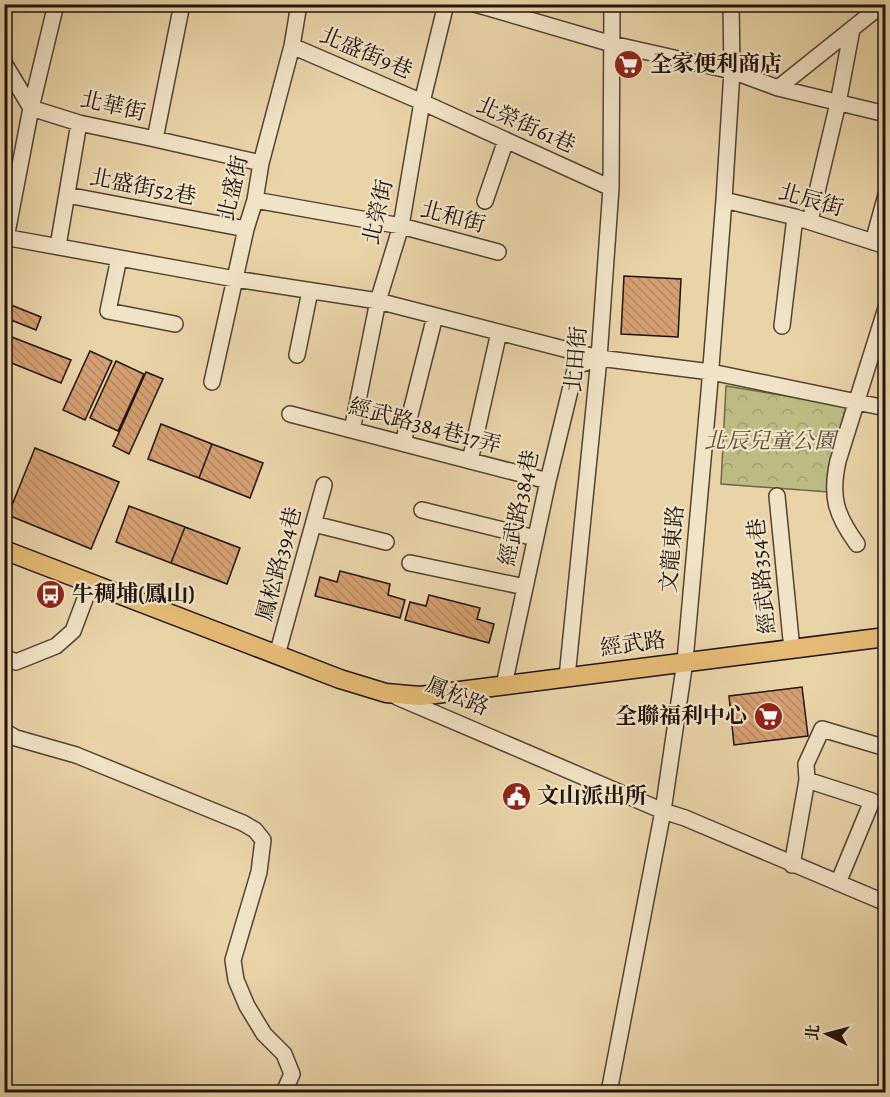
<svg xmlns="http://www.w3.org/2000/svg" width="890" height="1097" viewBox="0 0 890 1097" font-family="Alegreya,'Noto Serif TC',serif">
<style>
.forest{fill:url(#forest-crowns);stroke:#6e6748;stroke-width:1.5}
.building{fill:url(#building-back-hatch);stroke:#1f130e;stroke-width:1.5}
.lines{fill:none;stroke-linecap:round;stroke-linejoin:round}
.minor-casing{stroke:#524334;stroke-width:18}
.major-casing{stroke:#1f130e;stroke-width:21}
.minor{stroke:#f1e3c6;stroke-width:15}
.major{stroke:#e4ba74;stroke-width:18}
.labels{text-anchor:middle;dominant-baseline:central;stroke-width:4.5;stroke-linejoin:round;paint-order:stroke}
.street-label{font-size:22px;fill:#1f130e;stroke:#f1e3c6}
.poi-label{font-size:22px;font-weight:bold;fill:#1f130e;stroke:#f1e3c6;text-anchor:start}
.park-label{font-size:22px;font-style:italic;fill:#564e37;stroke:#f1e3c6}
</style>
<defs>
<pattern id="forest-crowns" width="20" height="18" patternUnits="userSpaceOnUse" patternTransform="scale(1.5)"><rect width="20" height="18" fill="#bdbb83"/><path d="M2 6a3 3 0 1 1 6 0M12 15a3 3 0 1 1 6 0" fill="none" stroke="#a2a070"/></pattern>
<pattern id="building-back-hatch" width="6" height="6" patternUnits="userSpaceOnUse" patternTransform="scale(1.5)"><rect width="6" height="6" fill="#d59f71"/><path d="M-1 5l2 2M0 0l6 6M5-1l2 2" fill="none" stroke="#b68861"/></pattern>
</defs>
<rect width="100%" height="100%" fill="#e9d4a8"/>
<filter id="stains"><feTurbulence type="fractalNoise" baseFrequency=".00333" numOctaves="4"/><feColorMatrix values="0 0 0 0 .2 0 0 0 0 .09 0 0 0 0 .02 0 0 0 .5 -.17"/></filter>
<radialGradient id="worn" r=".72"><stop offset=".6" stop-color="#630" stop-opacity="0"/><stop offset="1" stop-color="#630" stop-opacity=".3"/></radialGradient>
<path class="forest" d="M726,386L847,406L828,472V492L721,484Z"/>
<path class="building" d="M624,276L681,279L678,337L621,334Z
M11,305L41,317L36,330L6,318Z
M4,334L71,360L61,383L4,360Z
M90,351L112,361L85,420L63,410Z
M116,361L144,374L118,431L90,418Z
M146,372L163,379L129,454L113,446Z
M161,424L212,444L199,478L148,459Z
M212,444L263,463L250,498L199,478Z
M35,448L119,482L91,549L8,515Z
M129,506L185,527L171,563L116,542Z
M185,527L240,548L227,584L171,563Z
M340,571L390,584L388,595L405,600L400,618L315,596L320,577L337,582Z
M429,595L480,608L477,619L494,624L489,643L405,620L410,602L426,606Z
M802,687L808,736L734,745L729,696Z"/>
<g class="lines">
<defs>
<path id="minor" d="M56,4L31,108L79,123L155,139L182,4
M475,4L612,44L732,71L778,88L886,114
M292,46L422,102L611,188
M4,63L31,108L6,238
M778,88L883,4
M155,139L261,163
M67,195L246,229
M255,200L401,226L498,252
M724,200L795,217L886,246
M485,201L506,140
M810,221L838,103L852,29
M4,237L235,279L378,301L599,358L711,372L886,408
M873,242L886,195
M58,246L79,123
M119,258L108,311L175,324
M782,326L795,217
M297,355L310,291
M212,382L246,229L255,200L261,163L292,46L299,4
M290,414L548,481
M352,430L378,301L401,226L422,102L446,4
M403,443L435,316
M470,461L499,332
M777,496L792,650
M422,510L535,538
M314,524L386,542
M857,544C836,515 830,497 838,461L886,308
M410,563L525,587
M277,655L324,485
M4,657L16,662L56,646L73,631L91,583
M567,677L599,358L611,188L612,4
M504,685L548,481L576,366L599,358
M397,697L663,811L685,818L886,903
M4,731L16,738L76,755L243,823L255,830L263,840L259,872L233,960L236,980L247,1006L264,1034L284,1054L292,1074L284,1092
M807,780L872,801L838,883
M792,865L807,780L806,764L822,729L886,748
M609,1092L663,811L685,661L709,392L724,200L732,71L731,4"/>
<path id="major" d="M4,550L340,679L386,693L420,696L886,637"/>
</defs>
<use href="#minor" class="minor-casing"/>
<use href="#major" class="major-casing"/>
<use href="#minor" class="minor"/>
<use href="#major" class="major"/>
</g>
<defs>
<symbol id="supermarket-disc" viewBox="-11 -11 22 22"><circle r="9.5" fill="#8f2418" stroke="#f1e3c6"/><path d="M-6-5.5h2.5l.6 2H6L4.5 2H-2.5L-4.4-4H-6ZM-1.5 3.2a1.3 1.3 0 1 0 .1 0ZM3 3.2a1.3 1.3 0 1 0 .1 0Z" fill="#fff"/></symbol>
<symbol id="bus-disc" viewBox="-11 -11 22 22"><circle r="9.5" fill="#8f2418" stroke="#f1e3c6"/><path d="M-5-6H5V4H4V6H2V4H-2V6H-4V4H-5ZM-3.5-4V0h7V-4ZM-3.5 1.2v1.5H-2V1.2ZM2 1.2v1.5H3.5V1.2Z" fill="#fff"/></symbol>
<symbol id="civic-disc" viewBox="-11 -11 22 22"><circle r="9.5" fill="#8f2418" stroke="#f1e3c6"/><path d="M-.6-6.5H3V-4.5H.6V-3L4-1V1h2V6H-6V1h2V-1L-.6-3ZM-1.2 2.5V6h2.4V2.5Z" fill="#fff"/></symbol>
</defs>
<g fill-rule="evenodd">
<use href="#supermarket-disc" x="612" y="48" width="33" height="33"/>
<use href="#bus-disc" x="34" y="578" width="33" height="33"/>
<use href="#supermarket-disc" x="752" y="700" width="33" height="33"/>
<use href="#civic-disc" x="500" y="780" width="33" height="33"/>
</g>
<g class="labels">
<g class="street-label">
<text transform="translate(366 53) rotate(23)">北盛街9巷</text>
<text transform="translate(113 106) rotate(13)">北華街</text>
<text transform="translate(526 125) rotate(24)">北榮街61巷</text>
<text transform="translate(143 187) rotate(11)">北盛街52巷</text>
<text transform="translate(233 188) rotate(-77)">北盛街</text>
<text transform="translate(811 200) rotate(16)">北辰街</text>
<text transform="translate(378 212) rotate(-77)">北榮街</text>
<text transform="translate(453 217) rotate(15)">北和街</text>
<text transform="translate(576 359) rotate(-85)">北田街</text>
<text transform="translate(425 426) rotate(15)">經武路384巷17弄</text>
<text transform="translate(519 508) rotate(-78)">經武路384巷</text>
<text transform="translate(672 549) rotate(-85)">文龍東路</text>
<text transform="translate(279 564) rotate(-75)">鳳松路394巷</text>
<text transform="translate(762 576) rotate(-96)">經武路354巷</text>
<text transform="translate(633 644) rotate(-8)">經武路</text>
<text transform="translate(457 696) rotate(23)">鳳松路</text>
</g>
<g class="poi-label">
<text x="650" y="64">全家便利商店</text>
<text x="72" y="594">牛稠埔(鳳山)</text>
<text x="747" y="716" text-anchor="end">全聯福利中心</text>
<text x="537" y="796">文山派出所</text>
</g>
<g class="park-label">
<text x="770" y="441">北辰兒童公園</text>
</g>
</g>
<rect width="890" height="1097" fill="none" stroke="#e9d4a8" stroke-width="24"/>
<rect x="6" y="6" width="878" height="1085" fill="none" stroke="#1f130e" stroke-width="3"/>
<rect x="12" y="12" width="866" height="1073" fill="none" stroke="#1f130e" stroke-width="1.5"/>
<g transform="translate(827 1034) rotate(276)" stroke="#f1e3c6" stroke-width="4.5" paint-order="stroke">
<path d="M0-4.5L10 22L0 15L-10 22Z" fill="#1f130e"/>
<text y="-9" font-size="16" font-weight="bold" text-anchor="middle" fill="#1f130e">北</text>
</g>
<rect width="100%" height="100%" filter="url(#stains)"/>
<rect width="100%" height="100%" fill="url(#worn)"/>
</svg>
